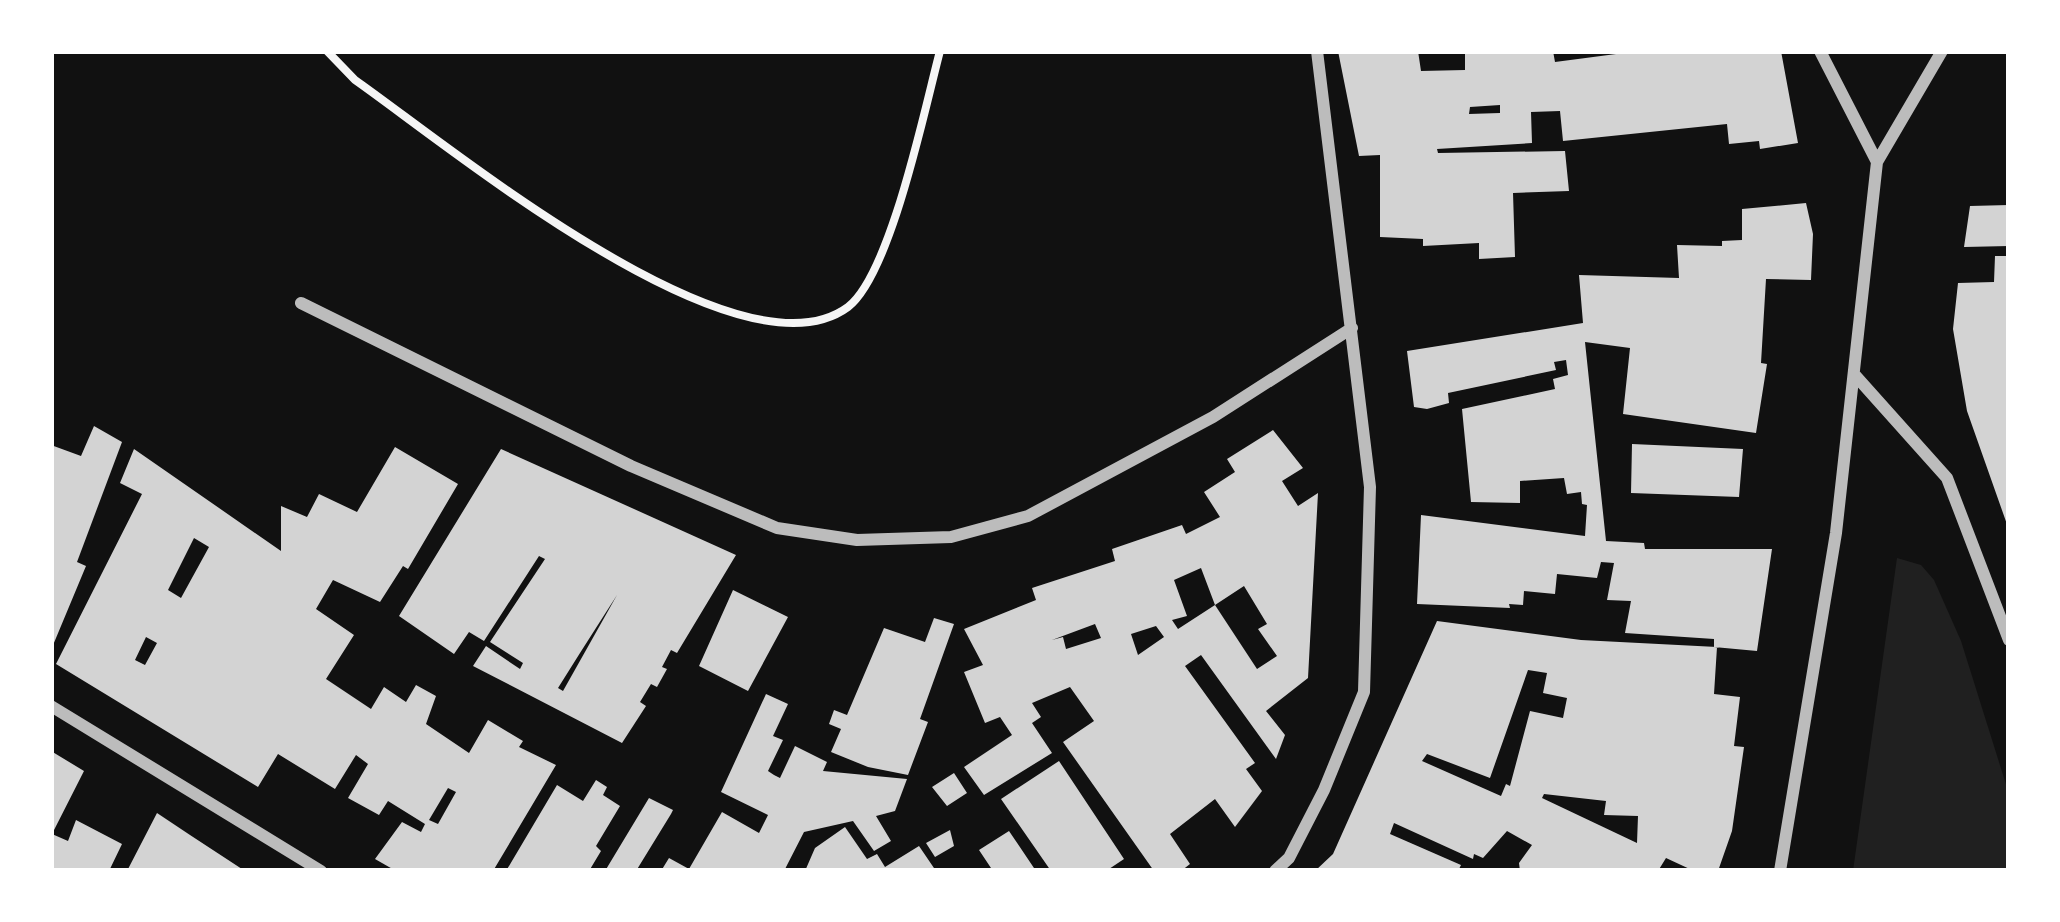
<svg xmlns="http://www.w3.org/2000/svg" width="2060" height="922" viewBox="0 0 2060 922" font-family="'Playfair Display',serif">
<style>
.green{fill:#202020}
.building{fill:#d3d3d3;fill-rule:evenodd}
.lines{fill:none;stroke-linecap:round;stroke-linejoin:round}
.path{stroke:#f5f5f5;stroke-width:8}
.minor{stroke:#bcbcbc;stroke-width:12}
</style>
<rect width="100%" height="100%" fill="#111"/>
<path class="green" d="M1897,558L1921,565L1934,580L1961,641L2009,794L2008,871H1853Z"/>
<path class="building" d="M1338,51H1418L1421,71L1465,70V51H1553L1555,62L1639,51H1781L1798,143L1760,149L1759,141L1729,144L1727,124L1563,141L1560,111L1531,112L1532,143L1437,149L1438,153L1565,151L1569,191L1513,193L1515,257L1479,259V243L1423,246V239L1380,237V155L1359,156ZM1500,105V113L1469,114L1470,107Z
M1806,203L1813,234L1811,280L1766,279L1761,363L1767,364L1756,433L1623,414L1630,348L1585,342L1606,541L1644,543L1645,549H1772L1757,651L1714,647V639L1625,633L1631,601L1607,600L1614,563L1601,562L1597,578L1557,574L1555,594L1524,591L1523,605L1509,604L1510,608L1417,604L1421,515L1585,536L1587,505L1582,504L1581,492L1567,494L1564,478L1520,481V503L1471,502L1462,409L1555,389L1553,379L1568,375L1566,360L1554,362L1556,370L1448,393L1449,403L1427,409L1414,407L1407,351L1583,323L1579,275L1679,278L1677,245L1722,246V241L1742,240V209Z
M2009,205V246L1964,247L1970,206Z
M1995,256H2009V530L1967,411L1953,329L1958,283L1994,282Z
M94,426L122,442L77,562L86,566L51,650V445L81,456Z
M1273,430L1303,468L1282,481L1298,506L1318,493L1308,678L1266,711L1285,735L1276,759L1201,655L1185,666L1255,763L1246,769L1262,791L1235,827L1215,799L1170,834L1190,864L1181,871H1154L1063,742L1094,721L1070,687L1032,703L1041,717L1032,723L1052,753L984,795L964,767L1012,735L1000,717L985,723L964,672L983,665L964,629L1036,600L1032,588L1115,561L1112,549L1182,525L1186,534L1220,517L1204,492L1235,472L1227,459ZM1201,568L1215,605L1244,586L1267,624L1258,629L1277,656L1257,669L1215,605L1178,629L1172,620L1187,616L1174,580ZM1095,624L1101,638L1066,649L1063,637L1052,640ZM1156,626L1164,637L1138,655L1131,634Z
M1632,444L1743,449L1739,497L1631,493Z
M395,447L458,484L408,569L403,566L380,602L333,580L316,609L354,635L326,679L371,709L384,687L406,702L416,685L436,696L426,724L469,753L488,720L523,741L519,747L556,765L493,871H396L375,859L402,822L421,832L425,824L388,801L379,815L348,798L368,764L356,755L335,789L278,754L258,787L56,664L142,494L120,483L134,449L281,551V506L307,517L319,494L357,512ZM194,538L209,547L181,598L168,590ZM146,637L157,643L145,665L135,660ZM448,788L456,792L438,824L429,820Z
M501,449L736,555L677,653L671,650L662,667L667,669L657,687L651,684L640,702L646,706L622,743L473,666L486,646L520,669L523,663L490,642L545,559L539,556L484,641L469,632L454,654L399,616ZM617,595L563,691L558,688L580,653Z
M733,590L788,617L748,691L699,666Z
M934,618L954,624L920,719L928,722L908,775L868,767L831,752L841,729L829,724L834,710L847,715L884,628L925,642Z
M1437,621L1581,640L1717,647L1714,694L1740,697L1734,746L1744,747L1732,831L1718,871H1694L1666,858L1658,871H1520L1519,863L1532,845L1507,831L1483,858L1474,854L1473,859L1394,823L1390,834L1461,865L1458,871H1315L1333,854ZM1528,670L1547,673L1543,693L1567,698L1563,718L1530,711L1510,786L1506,784L1501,796L1422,761L1427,754L1490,778ZM1544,794L1606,801L1604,815L1638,816L1637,843L1542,798Z
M766,694L788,704L773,736L783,740L768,771L774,775L780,778L795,746L827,762L823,771L907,779L895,811L876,816L891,841L874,851L853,821L804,832L784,871H661L669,858L689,869L722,812L759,833L768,815L721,792Z
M51,751L84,771L52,834L68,841L76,820L122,844L109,871H51Z
M1059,761L1124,859L1106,871H1051L1001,799Z
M954,773L967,793L947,806L932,787Z
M596,780L607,787L603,795L620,806L596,846L601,851L589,871H506L557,785L583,801Z
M649,798L673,810L671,814L636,871H605Z
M157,813L190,835L245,871H127Z
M845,827L867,859L877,854L885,867L919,846L936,871H805L815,848Z
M950,830L954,846L935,857L926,843Z
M1009,831L1036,871H993L979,850Z"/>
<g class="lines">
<path class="path" d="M327,51L355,80C448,145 740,387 848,307C891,274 925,107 940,51"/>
<path class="minor" d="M1820,51L1877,162
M301,303L631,466L777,528L857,540L951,537L1028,516L1213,417L1352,328
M1854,374L1947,478L2009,640
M51,706L321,871
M1275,871L1289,858L1324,790L1364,692L1370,487L1317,51
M1780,871L1836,533L1877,162L1942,51"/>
</g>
<rect width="2060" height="922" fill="none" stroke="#ffffff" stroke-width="108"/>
</svg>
